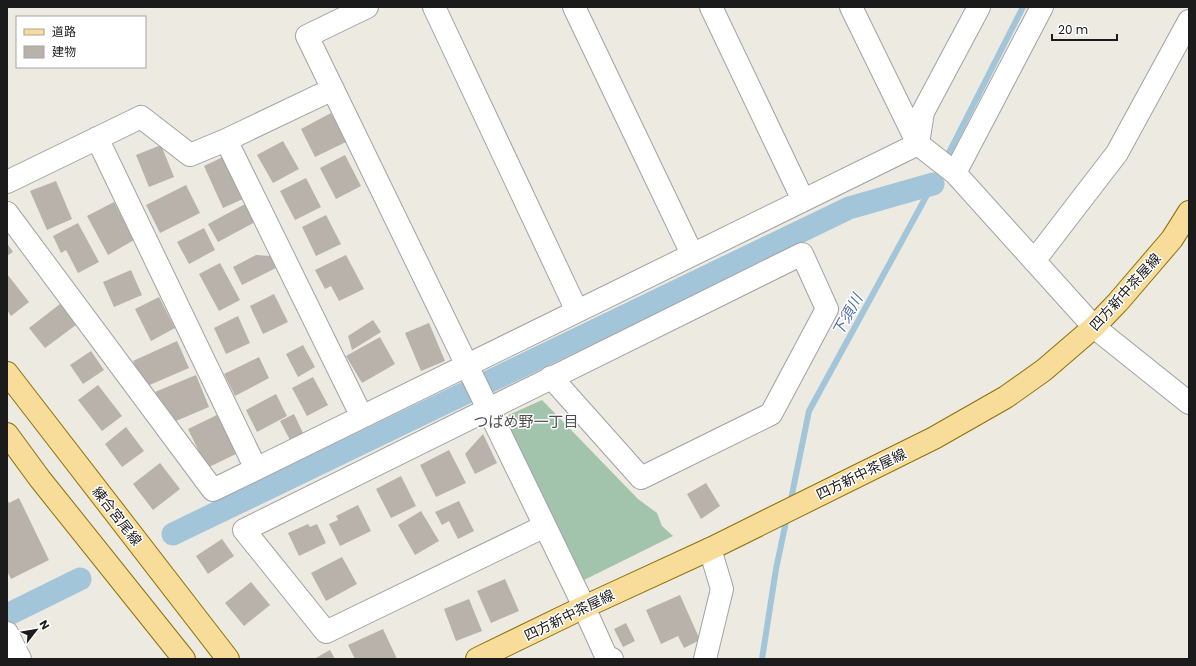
<svg xmlns="http://www.w3.org/2000/svg" width="1196" height="666" viewBox="0 0 1196 666" font-family="Poppins,'Noto Sans JP',sans-serif">
<style>
.cemetery{fill:#a3c4ac}
.lines{fill:none;stroke-linecap:round;stroke-linejoin:round}
.stream{stroke:#a2c5d9;stroke-width:6}
.canal{stroke:#a2c5d9;stroke-width:23}
.building{fill:#b8b2aa}
.minor-casing{stroke:#a2a2a2;stroke-width:24}
.major-casing{stroke:#8c7106;stroke-width:24}
.minor{stroke:#fff;stroke-width:22}
.major{stroke:#f7dc9a;stroke-width:22}
.labels{text-anchor:middle;dominant-baseline:central;stroke-width:3;stroke-linejoin:round;paint-order:stroke}
.street-label{font-size:14px;fill:#1b1b1b;stroke:#fff}
.water-label{font-size:15px;font-style:italic;fill:#4c6da6;stroke:#fff}
.neighbourhood-label{font-size:15px;fill:#4e4e4e;stroke:#fff}
</style>
<rect width="100%" height="100%" fill="#eceae1"/>
<path class="cemetery" d="M542,400L638,499L657,513L662,526L673,536L584,580L502,418Z"/>
<g class="lines">
<path class="stream" d="M790,504L809,411L933,184L1023,7
M762,659L776,569L787,517"/>
<path class="canal" d="M173,534L849,208L933,184
M7,615L80,579"/>
</g>
<path class="building" d="M331,113L346,142L315,157L301,129Z
M283,141L299,169L273,183L257,155Z
M161,145L174,177L149,187L136,155Z
M345,155L361,186L336,199L320,168Z
M225,156L245,198L223,208L204,166Z
M306,178L321,207L295,220L280,191Z
M56,181L72,219L47,230L30,191Z
M186,185L200,213L160,233L146,205Z
M114,202L134,240L108,255L87,216Z
M247,203L257,221L218,242L208,224Z
M326,215L341,244L316,256L302,227Z
M78,223L99,262L78,273L66,250L61,253L53,236Z
M204,228L215,250L189,264L177,242Z
M7,243L13,252L7,256Z
M256,255L270,256L276,268L242,285L233,267Z
M346,255L364,289L339,301L331,286L325,289L315,270Z
M220,263L240,300L219,311L199,274Z
M131,270L142,295L114,307L103,282Z
M7,274L29,302L11,316L7,310Z
M274,294L288,322L263,334L250,306Z
M159,297L175,328L151,341L135,309Z
M60,304L76,325L45,348L29,328Z
M238,316L250,343L226,354L214,328Z
M373,320L381,332L352,350L348,336Z
M429,323L445,361L421,371L405,333Z
M380,337L395,364L362,383L346,356Z
M177,341L189,368L145,387L133,361Z
M303,345L315,367L298,377L286,354Z
M91,351L104,370L83,384L70,365Z
M259,357L269,378L235,396L224,374Z
M196,375L209,407L176,421L155,392Z
M313,377L328,405L307,416L292,388Z
M98,385L122,416L102,431L78,400Z
M276,394L287,416L257,432L246,410Z
M219,414L238,453L207,468L188,429Z
M294,414L303,433L290,440L280,421Z
M126,427L144,451L122,467L105,444Z
M483,434L497,463L475,474L465,454Z
M449,450L466,483L436,497L420,465Z
M160,463L180,489L153,510L133,484Z
M401,476L416,506L391,518L376,489Z
M706,483L720,506L701,519L687,494Z
M19,498L49,560L11,579L7,571V499L9,503Z
M459,501L474,531L458,539L449,521L442,525L435,512Z
M358,505L371,531L340,546L329,524L338,520L336,516Z
M421,511L439,541L415,555L398,525Z
M308,524L310,527L317,524L326,543L299,556L288,533Z
M222,539L234,556L208,574L196,556Z
M342,557L357,584L326,601L311,573Z
M505,579L519,611L491,623L477,591Z
M251,582L270,605L244,626L225,603Z
M680,595L700,640L684,648L678,636L661,644L646,610Z
M469,599L482,631L456,641L444,609Z
M626,623L635,641L623,647L614,629Z
M383,629L397,659H355L348,645Z
M330,650L335,659H314Z"/>
<g class="lines">
<defs>
<path id="minor" d="M367,7L307,36L578,594L606,656L612,659
M434,7L577,311
M574,7L692,254
M711,7L803,200
M851,7L918,144L955,173L1094,327L1189,403
M97,138L256,469
M226,140L362,417
M918,144L923,112L979,7
M955,173L1042,7
M7,182L141,117L190,155L226,140L333,89
M7,213L213,490L918,144
M1034,261L1117,153L1189,21
M545,526L326,632L244,530L802,254L827,309L771,414L641,478L551,377
M7,633L20,659
M705,659L722,589L710,549"/>
<path id="major" d="M7,373L228,659
M7,434L40,479L184,659
M477,659L584,607L710,549L934,438L1006,397L1044,370L1094,327L1118,302L1172,239L1189,212"/>
</defs>
<use href="#minor" class="minor-casing"/>
<use href="#major" class="major-casing"/>
<use href="#minor" class="minor"/>
<use href="#major" class="major"/>
</g>
<g class="labels">
<g class="street-label">
<text transform="translate(1125 292) rotate(-48)">四方新中茶屋線</text>
<text transform="translate(861 474) rotate(-26)">四方新中茶屋線</text>
<text transform="translate(117 516) rotate(52)">練合宮尾線</text>
<text transform="translate(569 615) rotate(-26)">四方新中茶屋線</text>
</g>
<g class="water-label">
<text transform="translate(847 315) rotate(-61)">下須川</text>
</g>
<g class="neighbourhood-label">
<text x="526" y="421">つばめ野一丁目</text>
</g>
</g>
<rect width="1196" height="666" fill="none" stroke="#1b1b1b" stroke-width="16"/>
<rect x="16" y="16" width="130" height="52" fill="#ffffff" stroke="#a4a4a4"/>
<rect x="24" y="29" width="20" height="6" fill="#f7dc9a" stroke="#a4a4a4"/>
<text x="52" y="36" font-size="12" fill="#1b1b1b">道路</text>
<rect x="24" y="46" width="20" height="12" fill="#b8b2aa" stroke="#a4a4a4"/>
<text x="52" y="56" font-size="12" fill="#1b1b1b">建物</text>
<g transform="translate(36 630) rotate(59)" stroke="#ffffff" stroke-width="3" paint-order="stroke">
<path d="M0-3L7 15L0 10L-7 15Z" fill="#1b1b1b"/>
<text y="-6" font-size="11" font-weight="bold" text-anchor="middle" fill="#1b1b1b">N</text>
</g>
<path d="M1052 34v6h65v-6" fill="none" stroke="#1b1b1b" stroke-width="2"/>
<text x="1058" y="34" font-size="12" fill="#1b1b1b" stroke="#ffffff" stroke-width="3" paint-order="stroke">20 m</text>
</svg>
